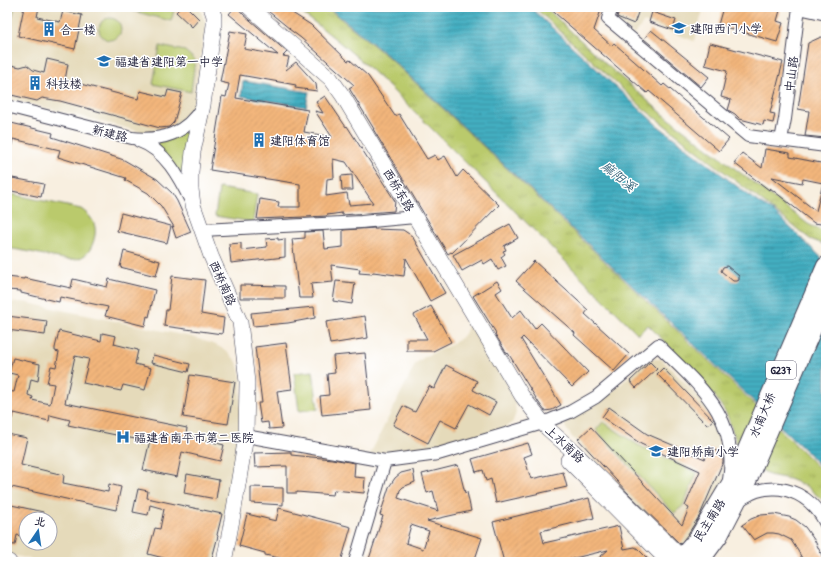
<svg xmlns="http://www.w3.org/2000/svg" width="833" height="569" viewBox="0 0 833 569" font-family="'Patrick Hand','LXGW WenKai TC',sans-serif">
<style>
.built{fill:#e5daba;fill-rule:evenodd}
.green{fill:#baca6c;stroke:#6e7654}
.park{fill:url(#park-tufts);stroke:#6e7654}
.water{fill:url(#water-rules);stroke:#32687e}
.building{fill:url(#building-hatch);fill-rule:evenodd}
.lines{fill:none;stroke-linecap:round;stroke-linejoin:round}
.minor-casing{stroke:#424154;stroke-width:14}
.major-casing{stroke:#424154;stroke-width:16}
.highway-casing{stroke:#424154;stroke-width:20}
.minor{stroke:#fff;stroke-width:12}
.major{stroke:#fff;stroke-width:15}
.highway{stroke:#fff;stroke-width:18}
.labels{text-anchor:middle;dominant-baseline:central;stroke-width:3;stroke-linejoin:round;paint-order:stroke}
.shield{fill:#fff;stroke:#646476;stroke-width:1}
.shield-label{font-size:11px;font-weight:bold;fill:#22223b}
.poi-label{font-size:12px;fill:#22223b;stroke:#fff;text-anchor:start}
.street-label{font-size:12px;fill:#22223b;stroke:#fff}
.water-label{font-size:13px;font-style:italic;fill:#306177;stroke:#fff}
</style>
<defs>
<pattern id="park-tufts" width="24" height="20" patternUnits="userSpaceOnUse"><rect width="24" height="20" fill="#baca6c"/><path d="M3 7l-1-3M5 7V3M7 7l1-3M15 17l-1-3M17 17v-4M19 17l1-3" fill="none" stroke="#a0ad5e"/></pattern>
<pattern id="water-rules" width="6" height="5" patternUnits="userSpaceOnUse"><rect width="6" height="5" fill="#42aec1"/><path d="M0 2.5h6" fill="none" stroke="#378d9e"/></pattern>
<pattern id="building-hatch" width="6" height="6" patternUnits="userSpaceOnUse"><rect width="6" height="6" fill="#f3b67c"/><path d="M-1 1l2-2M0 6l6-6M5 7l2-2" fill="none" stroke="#d09c6c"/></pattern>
</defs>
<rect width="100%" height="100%" fill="#fff"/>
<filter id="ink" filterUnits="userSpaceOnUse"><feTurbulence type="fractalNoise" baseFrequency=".025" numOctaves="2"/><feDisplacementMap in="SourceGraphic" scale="8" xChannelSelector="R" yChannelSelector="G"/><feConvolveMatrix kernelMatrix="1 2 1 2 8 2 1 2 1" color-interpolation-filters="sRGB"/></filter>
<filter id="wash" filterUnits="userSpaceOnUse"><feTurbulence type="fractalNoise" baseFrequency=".012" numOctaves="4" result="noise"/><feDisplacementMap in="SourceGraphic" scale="16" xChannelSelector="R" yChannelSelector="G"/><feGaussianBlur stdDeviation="0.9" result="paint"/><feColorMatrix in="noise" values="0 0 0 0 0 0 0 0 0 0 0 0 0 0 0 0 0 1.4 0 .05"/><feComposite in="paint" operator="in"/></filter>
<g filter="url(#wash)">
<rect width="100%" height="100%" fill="#f8efe0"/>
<path class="built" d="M7,7H199L206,23L194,105L180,121L170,128L155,133H146L7,98Z
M616,7H704L694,41L644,22L634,35L614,18Z
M23,302L192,337L216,345L228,352L237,362L241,376L240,424L237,450L215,562H44L7,554V303ZM26,519H50V543H26Z
M470,321L510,388L515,403L516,413L512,423L503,430L438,447L387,456L370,454L416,363L426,356L453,344L465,334Z
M649,359H661L703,401L713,415L719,427L727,456L724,481L694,537L677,548L572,437L565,427L566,421L569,418L602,401Z"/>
<path class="green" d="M7,7H15L10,25L7,30Z
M134,7H175L171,21L133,11Z
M99 29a11 11 0 1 1 22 0a11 11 0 1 1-22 0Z
M160,46L185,51L195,60L191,92L153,84Z
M193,124L189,182L160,150L156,142Z
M219,188L257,194L253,222L215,216Z
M7,193L81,209C90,215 97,223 95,235C89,267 68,260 44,255C32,252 19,250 7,248Z
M313,371L318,409L299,411L294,373Z
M603,422L638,445L697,473L683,506L674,513L596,430Z"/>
<path class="park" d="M293,7H326L389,58L536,196L778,427L826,475V503L806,486L789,479L769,475L741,456L727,415L716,398L681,358L648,325L638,334C575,271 512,208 449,146C401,98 349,45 293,7Z
M534,7H545L608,66L663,114L808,224L826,233V245L810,239L644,109Z"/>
<path class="water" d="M328,7H530L657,125L759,203L773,211L826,262V473L808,453L547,205L388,56Z
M243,81L309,92L306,107L241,96Z"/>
<g id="blocks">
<path class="building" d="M24,7H39L37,17L60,22L63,11L82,15L75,49L18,36Z
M181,7H187L199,19L192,27L176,12Z
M235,7H237L243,14L287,52L283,56L289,57L286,70L296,62L316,84L317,91L295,88L296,85L240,75L236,98L308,110L304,132L332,137L315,111L323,113L316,102L325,96L346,127L347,126L395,201L394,211L342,215V213L327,215V216L257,219L260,199L279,202L278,207H300V184L210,170L222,96L226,97L229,84L220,82L230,31L247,34L244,49L278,55L229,14ZM333,159L346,162L373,203L349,205L347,193L326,196L327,179L334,178Z
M263,7H283L311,25L348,61L350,60L368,76L395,116L399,114L427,159L435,155L438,160L445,156L457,177L463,170L499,205L452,253L451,252L448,254L373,129H374L349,88L354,85L301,38L289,29H290Z
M548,7H602L594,30L612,46L614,43L662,86L664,84L729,139L719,151L649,91L647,93Z
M620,7H640L634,24L617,17Z
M723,7H730L737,9L738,7H781L777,21L783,23L777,42L718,25Z
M652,12L676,20L673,30L649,22Z
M651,30L709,77L701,87L644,39Z
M821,37L826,38V138L805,136L809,111L798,109L808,43Z
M710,43L783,62L770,113L775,114L773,123L764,121L763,125L740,119L735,114L728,110L731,100L721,97L727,71L705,65Z
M47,59L68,64L65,80L138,99L140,91L166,97L168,90L182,93L174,122L169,127L160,128L60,101L42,98L37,101L7,94V64L20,67L27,65L33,70L44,73Z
M7,122L53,133L52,137L124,160L157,179L172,193L177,201L191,232L176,238L172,226L174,227L161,206L148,193L125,180L126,178L58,157L60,150L13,139L10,153H7Z
M765,149L790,153V157L826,164V219L821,224L814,223L770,188L769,190L734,163L742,153L762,168ZM772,177L802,183L803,179L823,183L816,211Z
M352,175L353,190H342L341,176Z
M7,177L44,184L41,197L7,190Z
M121,213L171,226L167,243L117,231Z
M510,224L518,238L504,246L506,250L503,251L505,254L501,257L506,266L498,270L492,259L484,264L482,260L462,271L453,255Z
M375,228L374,229L403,230L412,236L445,293L430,301L406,258L404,276L373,272L372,274L359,273L360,269L331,265L333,282L311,284L313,298H299L292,239L305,238V232L323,231L325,249L343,247V230Z
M278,238V240L285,239V257L231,263L229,244L241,243V250L267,247L266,239Z
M124,251L160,261L156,276L120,267Z
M534,261L588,310L585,314L629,354L614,371L574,335L575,333L516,281Z
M727,266L739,276V280L737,281H733L721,271L723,267Z
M172,276L205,280L201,314L224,318L222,334L164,326L166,310H168Z
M7,277L24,279V278L71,288L73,279L107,287L109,279L155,290L149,317L147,316L145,326L105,316L108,307L60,297L59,302L21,293V291L7,290Z
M336,281L355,283L352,304L333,301Z
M497,281L502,289L496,293L512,318L521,310L535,329L541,323L588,372L572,387L523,337L521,339L561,405L552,410L545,411L539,403L508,353L507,354L495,334L496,333L473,296Z
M240,285L285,286V298H240Z
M431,306L451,342L433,351H407V339H427L414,315Z
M314,307L315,318L288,323L253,326L251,313Z
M7,316L47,321L45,335L7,330Z
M365,316L368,338L330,344L326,322Z
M59,331L101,341L102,333L116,336L114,344L138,350L135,364L151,368L145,390L123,385L121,391L83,383L89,359L75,356L65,403L187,428L186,435L224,445L220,461L182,452L177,477L143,470L150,440L135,437V439L68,425L70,420L50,415L49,421L14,413L13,418L7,417V391L14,392L18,375L9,373L13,358L40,364L38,381L31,379L28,395L33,397L32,400L50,404L54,384L47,383L51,366L56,367L59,352L55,351V348Z
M286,343L292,389L277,391L282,428L269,429L268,422L261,423L258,403H262L255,347Z
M365,353L371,410L322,415L320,396L329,395L327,374L335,373L333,356Z
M153,355L190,364L188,372L151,363Z
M650,362L657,369L636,388L630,381Z
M446,365L477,381L473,390L496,402L489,415L469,404L456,428L440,420L428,443L393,425L403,406L415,412L429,386L434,389Z
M663,368L713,420L707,425L657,374Z
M190,375L235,382L228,424L183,417Z
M609,407L647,434L705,459L710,448L723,454V462L700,515L688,534L680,544L628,493L578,439L591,427L682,525L689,508L685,506L700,471L641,444L602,417Z
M7,434L27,438L21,465L64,475L63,483L108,492L109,484L121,487L116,510L7,486Z
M528,443L532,454L524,457L531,479L563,472L567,487L496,503L491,479L486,481L483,470L476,472L472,459Z
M291,452V455L332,459L355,463L354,477L365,478L364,493L334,490L333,495L297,492V493H287V466L255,467L254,453Z
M458,465L465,493L467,492L471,511L427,521L482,538L474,562H368L383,516L380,515L389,487L395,478L401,473L413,470L415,482L403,487L400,490L398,498L438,511L433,491L427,493L422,474ZM411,525L429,531L423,549L406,543Z
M187,474L219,480L216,499L184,493Z
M251,487L283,488V505L251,503Z
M138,489L148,491L147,498L222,514L217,535L218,536L211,562H179L148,554L155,528L160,529L164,509L150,505L148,515L133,512Z
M589,498L594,518L541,531L544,543L619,526L624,549L635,547L638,549L651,562H594L608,550L558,562H504L493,522Z
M7,504L43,512L41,519H26V537L17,535L15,545L7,544Z
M279,508L351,527L341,562H298L265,555V553L239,546L247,514L276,521Z
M774,514L789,517L796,520L805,527L815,541L825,562H804L798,551L791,540L779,534L773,533H767L754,540L742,525L751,519L761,515Z"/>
</g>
</g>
<g filter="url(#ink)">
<use href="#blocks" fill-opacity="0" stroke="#424154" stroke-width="1"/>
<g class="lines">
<defs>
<path id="minor" d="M612,7L608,19L748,136L826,146
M799,8L826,14
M7,106L132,138C162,141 186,134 202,107
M781,140L785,119L799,7
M139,141C165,150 179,177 191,201
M202,230L361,222L415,217
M246,436L385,461L438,454L543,423L570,412L596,397L658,345C699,386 739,415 729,480
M737,501C744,498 750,493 757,491C787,482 813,498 826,524
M355,562L385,461"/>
<path id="major" d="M211,7L214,16V25L203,105L193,152L191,172V189L193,205L211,256L240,322L247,382L246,436L234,509L224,562
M249,7L331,79L343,96L522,396L547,428L572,450L686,562
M568,460L669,562
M7,562H9"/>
<path id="highway" d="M678,562L697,540L736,475L826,266
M699,562L719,535L747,481L826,297"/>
</defs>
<use href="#minor" class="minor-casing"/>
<use href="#major" class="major-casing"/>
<use href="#highway" class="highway-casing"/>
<use href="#minor" class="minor"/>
<use href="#major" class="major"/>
<use href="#highway" class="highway"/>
</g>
</g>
<defs>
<symbol id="school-bare" viewBox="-9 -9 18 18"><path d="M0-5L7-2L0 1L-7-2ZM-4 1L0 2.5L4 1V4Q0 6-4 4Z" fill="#1f6fb2" stroke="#fff" stroke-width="2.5" paint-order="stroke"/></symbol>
<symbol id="building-bare" viewBox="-9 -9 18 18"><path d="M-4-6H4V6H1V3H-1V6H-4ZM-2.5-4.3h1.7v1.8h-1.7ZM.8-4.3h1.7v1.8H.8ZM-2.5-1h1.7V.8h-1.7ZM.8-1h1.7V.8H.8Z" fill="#1f6fb2" stroke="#fff" stroke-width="2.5" paint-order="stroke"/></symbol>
<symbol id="hospital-bare" viewBox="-9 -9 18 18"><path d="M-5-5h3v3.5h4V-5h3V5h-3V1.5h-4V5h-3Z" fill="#1f6fb2" stroke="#fff" stroke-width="2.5" paint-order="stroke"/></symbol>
</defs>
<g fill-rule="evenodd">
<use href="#school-bare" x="669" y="18" width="20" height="20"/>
<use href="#building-bare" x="39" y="19" width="20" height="20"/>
<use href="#school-bare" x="94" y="51" width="20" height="20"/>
<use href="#building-bare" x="25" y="73" width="20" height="20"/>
<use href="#building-bare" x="249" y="130" width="20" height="20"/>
<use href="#hospital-bare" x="113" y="427" width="20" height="20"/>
<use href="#school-bare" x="646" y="441" width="20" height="20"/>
</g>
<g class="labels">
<rect class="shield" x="766" y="361" width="30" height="18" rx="3"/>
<g class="shield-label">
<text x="781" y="370">G237</text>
</g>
<g class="poi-label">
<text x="690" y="28">建阳西门小学</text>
<text x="60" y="29">合一楼</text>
<text x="115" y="61">福建省建阳第一中学</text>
<text x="46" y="83">科技楼</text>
<text x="270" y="140">建阳体育馆</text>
<text x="134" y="437">福建省南平市第二医院</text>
<text x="667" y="451">建阳桥南小学</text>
</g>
<g class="street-label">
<text transform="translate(791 74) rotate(-83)">中山路</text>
<text transform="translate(110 133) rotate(14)">新建路</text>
<text transform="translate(399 190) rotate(59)">西桥东路</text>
<text transform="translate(223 283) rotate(66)">西桥南路</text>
<text transform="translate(762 415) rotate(-67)">水南大桥</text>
<text transform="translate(565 444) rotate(43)">上水南路</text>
<text transform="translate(709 520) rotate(-58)">民主南路</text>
</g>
<g class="water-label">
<text transform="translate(619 176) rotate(39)">麻阳溪</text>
</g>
</g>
<rect width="833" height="569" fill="none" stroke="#fff" stroke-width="24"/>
<g transform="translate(38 531) rotate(13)"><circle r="19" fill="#ffffff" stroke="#a7a7b1"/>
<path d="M0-3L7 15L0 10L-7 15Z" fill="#1f6fb2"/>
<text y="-6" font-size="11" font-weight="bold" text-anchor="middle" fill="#22223b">北</text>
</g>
</svg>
